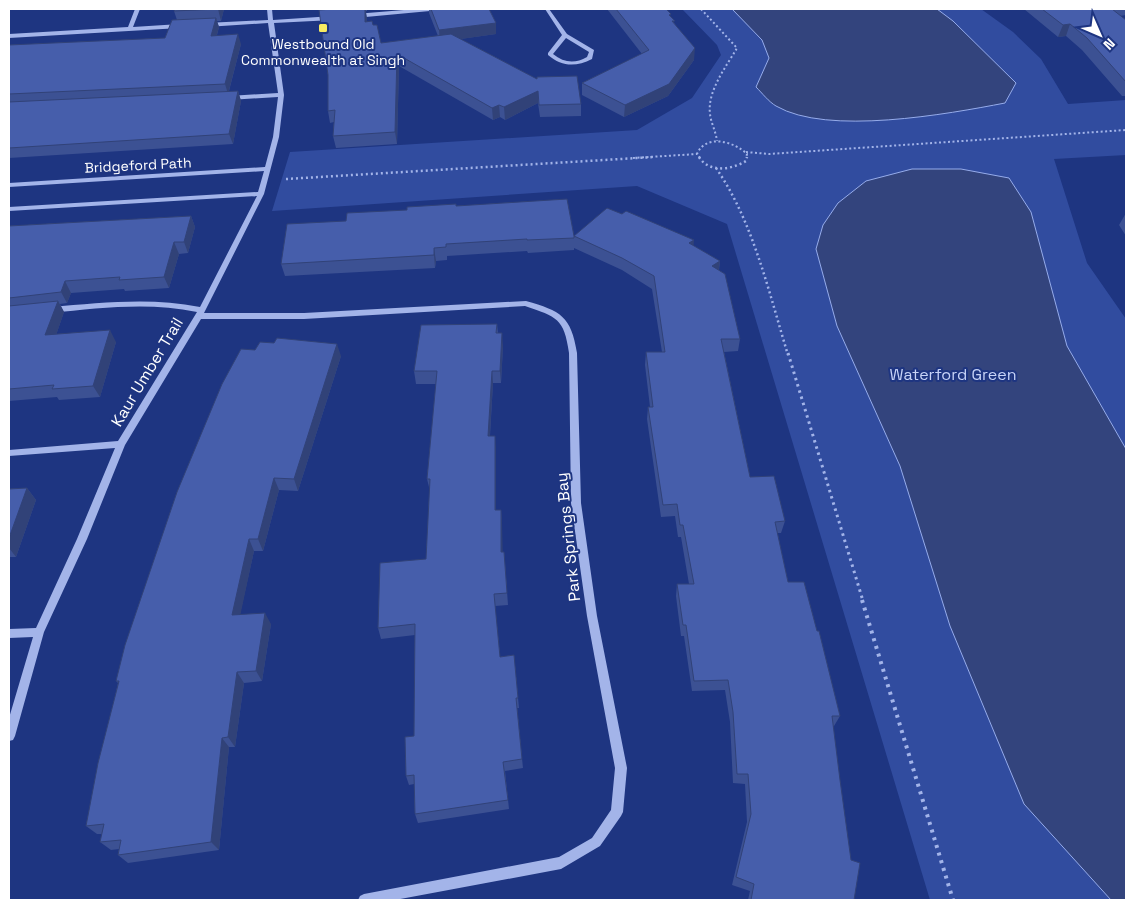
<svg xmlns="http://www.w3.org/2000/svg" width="1135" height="909" viewBox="0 0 1135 909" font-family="'Space Grotesk',sans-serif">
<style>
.green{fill:#314c9f}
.water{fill:#33447d;stroke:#96aceb}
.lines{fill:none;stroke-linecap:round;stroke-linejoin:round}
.path-far3{stroke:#a3b4e9;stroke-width:2;stroke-dasharray:2 2.5;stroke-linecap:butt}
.path-far2{stroke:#a3b4e9;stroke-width:2.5;stroke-dasharray:2 3;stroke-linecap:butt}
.path-far1{stroke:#a3b4e9;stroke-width:3;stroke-dasharray:2.5 4;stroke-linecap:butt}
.path{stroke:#a3b4e9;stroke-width:4;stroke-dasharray:3 5;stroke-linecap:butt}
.minor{fill:#a3b4e9;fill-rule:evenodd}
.wall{fill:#3c5193}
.shaded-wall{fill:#314278}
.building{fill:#465eab;stroke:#314278}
.poi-dot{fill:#f8eb61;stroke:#1e3581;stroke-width:2}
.labels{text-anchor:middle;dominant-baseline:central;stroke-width:4;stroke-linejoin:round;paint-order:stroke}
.far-poi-label{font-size:14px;fill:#fff;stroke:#1e3581}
.far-street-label{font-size:14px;fill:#fff;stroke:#1e3581}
.street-label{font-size:16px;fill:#fff;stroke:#1e3581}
.park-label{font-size:16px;fill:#c7d3f7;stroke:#1e3581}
</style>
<rect width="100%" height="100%" fill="#1e3581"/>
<path class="green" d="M682,9H981L1013,32L1041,59L1068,104L1126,100V155L1054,159L1087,263L1126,319V900H930L727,224L637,186L272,211L290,152L637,130L692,98L721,55L717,45Z"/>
<path class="water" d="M732,9H937L953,21L1016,83L1005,103C948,114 827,136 776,106C769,102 762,93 756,87L769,58L762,40Z
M912,169H961L1009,178L1031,212L1067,346L1126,449V900H1111L1024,804L950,626L900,466L837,326L816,249L823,225L838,203L866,181Z"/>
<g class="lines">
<path class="path-far3" d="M701,9L737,48C726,67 707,91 710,114C711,123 716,132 717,141
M746,152L769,154L1126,130
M633,158L697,154
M700,158L697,154C706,133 735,142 747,154L746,158"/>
<path class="path-far2" d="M699,157C709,173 731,170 746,161L747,157
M716,168C753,221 769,293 788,355
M286,179L654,157"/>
<path class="path-far1" d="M788,353L863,601"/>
<path class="path" d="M862,600L953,900"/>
<path class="minor" d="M135,9H140L133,27L180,24L183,26L180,28L9,38V34L128,27Z
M267,9H272L273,20L333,16L336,18L333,20L274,23L284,95L279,137L264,194L204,313H304L526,301C561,311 571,316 577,353L581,503L597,616L627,768L623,812L621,816L600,846L561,869L395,900H358L360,896L364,894L559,857L592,838L611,810L615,768L587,616L571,503L569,353C564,318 557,317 525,306L304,319H201L125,445L87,539L44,632L15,736L13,740L9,741V718L33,637L9,638V629L36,628L77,539L115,448L9,456V450L118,441L197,312C149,302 100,308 51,313L47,310L51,307C101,303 150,297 200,307L257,196L9,211V207L258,192L264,171L9,187V183L265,167L273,137L278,97L229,100L226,98L229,96L278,93L268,23L206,27L203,25L206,23L268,20Z
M416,9H433L430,11L355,18L352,16L355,14Z
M545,9H549L567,34L594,50L592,59C576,67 562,67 548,55V53L562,35ZM566,38L589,52L587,57C575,64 564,63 553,54Z"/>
</g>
<path class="wall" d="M224,9L221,21H217L219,27L217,35L241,44L229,91H238L241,101L233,144L9,158V45L165,38L177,20L174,11Z
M320,9H367V11H366L367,22L373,25L381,43L438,36L429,13V9H489L496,23V34L460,39L581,104V116L540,117L538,103L505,120L500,117L493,120L399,66L397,144L336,148L333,136L334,122L330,123L328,111V75Z
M607,9H666L671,17L694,60L668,96L624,117L582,95V83L642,54Z
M1024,9H1126V15L1120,16L1126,20V96H1122L1082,50L1066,36L1058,37Z
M456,206L574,236L694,246L720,261L719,270L740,339L738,351L724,352L750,477L785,521L781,533H777L788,582L817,631L840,716L834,726H833L854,900H748L750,891L732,885L747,822L745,784L733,783L730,722L725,690L692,691L684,636H681L676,596L677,584H689L681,537H678L675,516L661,517L647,419L648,407H650L645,365L646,352H662L652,289L622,270L574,248V250L528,253L527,251L447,256V260L436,261L435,268L285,276L281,264L346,221Z
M1126,213V236L1119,225Z
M191,216L195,227L188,253L179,254L169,288L125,291L124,289L71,293L67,303L60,304L64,312L56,335L116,342L100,397L59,400L57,397L9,401V226Z
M497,324L498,333L503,346L501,383H493L490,436L496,448V510H501L502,522V552L505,563L508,605L495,606L500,657L514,655L519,708H517L523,768L505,771L509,809L418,823L415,814L414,784L409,785L406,776L414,736L415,635L381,639L378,628L426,559L430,491L427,479L436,384H416L414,371Z
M255,350L341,356L298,491L279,490L263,551H254L240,614L271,624L262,681L244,683L235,747H229L219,850L128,863L118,855L119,849L111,850L100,842L102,834H97L86,826L118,683L116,681Z
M27,488L36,500L16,557H9V489Z"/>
<path class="shaded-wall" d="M218,9H224L221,21Z
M365,9L367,18V34L365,22Z
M216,18L219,27L214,45L211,36Z
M496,23V34L440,42L439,30Z
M1070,24L1066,36L1058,37L1063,25Z
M238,34L241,44L228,94L225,84Z
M695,48L694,60L668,96L624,117L625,105Z
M397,54L399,66L397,144L395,132Z
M238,91L241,101L233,144L229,134Z
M538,91V103L505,120L504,107Z
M499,105L500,117L493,120L492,108Z
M191,216L195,227L188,253L184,242Z
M694,240L693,253L689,243Z
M174,242L179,254L169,288L164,277Z
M434,248L436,261L435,268L434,255Z
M720,261L718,274L712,266Z
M65,281L71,293L67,303L61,292Z
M58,301L64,312L52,347L45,335Z
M110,330L116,342L100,397L93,386Z
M502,333L503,346L501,383L500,371Z
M337,344L341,356L298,491L294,479Z
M492,371L493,383L489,448L488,436Z
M495,436L496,448V522L495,510Z
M274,478L279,490L263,551L258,539Z
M27,488L36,500L16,557L9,548V538Z
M501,510L502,522L503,564L501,552Z
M249,539L254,551L238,626L232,615Z
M265,613L271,624L262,681L256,671Z
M237,672L244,683L235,747L228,737Z
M222,738L229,747L219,850L211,842Z"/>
<path class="building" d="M175,9H218L174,11Z
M333,9H365V22L372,21L373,25H377L381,43L451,34L537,79V77L577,76L581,104L539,105L538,91L504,107L499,105L492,108L397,54L395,132L333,136L335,110L328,111V75L319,10Z
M431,9H489L496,23L439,30Z
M616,9H666L671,14L669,15L675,21H672L695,48L669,84L625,105L582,83L649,50Z
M1042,9H1112L1126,20V82L1087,38L1070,24L1063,25Z
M216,18L211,36L238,34L225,84L9,94V45L165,38L172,20Z
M238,91L229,134L9,148V102Z
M567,199L574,236L607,208L622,214L626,211L694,240L689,243L720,261L712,266L725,274L740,339H721L750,477L774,476L785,521L775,522L788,582H804L817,631H819L840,716H832L840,780L851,860L860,863L854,900H751L754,884L736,877L751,814L748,774H737L733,712L728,680L694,681L686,625H683L677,584H694L683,525H680L677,504L663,505L648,407H653L646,352H665L654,276L622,258L574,236V238L527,240V239L446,244V247L434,248V255L281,264L287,224L346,221L347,213L407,210V207L456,204V206Z
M191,216L184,242H174L164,277L119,280L120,277L65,281L61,292L9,298V226Z
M58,301L45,335L110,330L93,386L52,389L54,385L9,389V306Z
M497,324L496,333H502L500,371H492L488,436H495V510H501V552H504L507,593L494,594L500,657L514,655L518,698H516L522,759L503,762L508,800L415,814L414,775L406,776L405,737L414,736L415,624L378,628L380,563L426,559L430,479H427L437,371H414L421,325Z
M277,338L337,344L294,479L274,478L258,539H249L232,615L265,613L256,671L237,672L228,737L222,738L211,842L118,855L121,840L100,842L104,824L86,826L98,763L119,681H116L125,645L177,492L222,384L241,349L255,350L260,342L274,343Z
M27,488L9,538V489Z"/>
<rect class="poi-dot" x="318" y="23" width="10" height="10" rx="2.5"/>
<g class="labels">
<g class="far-poi-label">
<text x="323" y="44">Westbound Old<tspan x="323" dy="16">Commonwealth at Singh</tspan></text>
</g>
<g class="far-street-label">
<text transform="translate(138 165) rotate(-3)">Bridgeford Path</text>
</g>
<g class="street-label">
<text transform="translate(147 372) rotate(-59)">Kaur Umber Trail</text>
<text transform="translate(568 537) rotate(-96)">Park Springs Bay</text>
</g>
<g class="park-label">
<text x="953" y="374">Waterford Green</text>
</g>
</g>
<rect width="1135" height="909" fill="none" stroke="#ffffff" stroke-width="20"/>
<g transform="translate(1100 35) rotate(135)" stroke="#1e3581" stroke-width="4" paint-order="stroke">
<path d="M0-4L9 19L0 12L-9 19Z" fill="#ffffff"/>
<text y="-8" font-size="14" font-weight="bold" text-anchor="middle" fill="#ffffff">N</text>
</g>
</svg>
